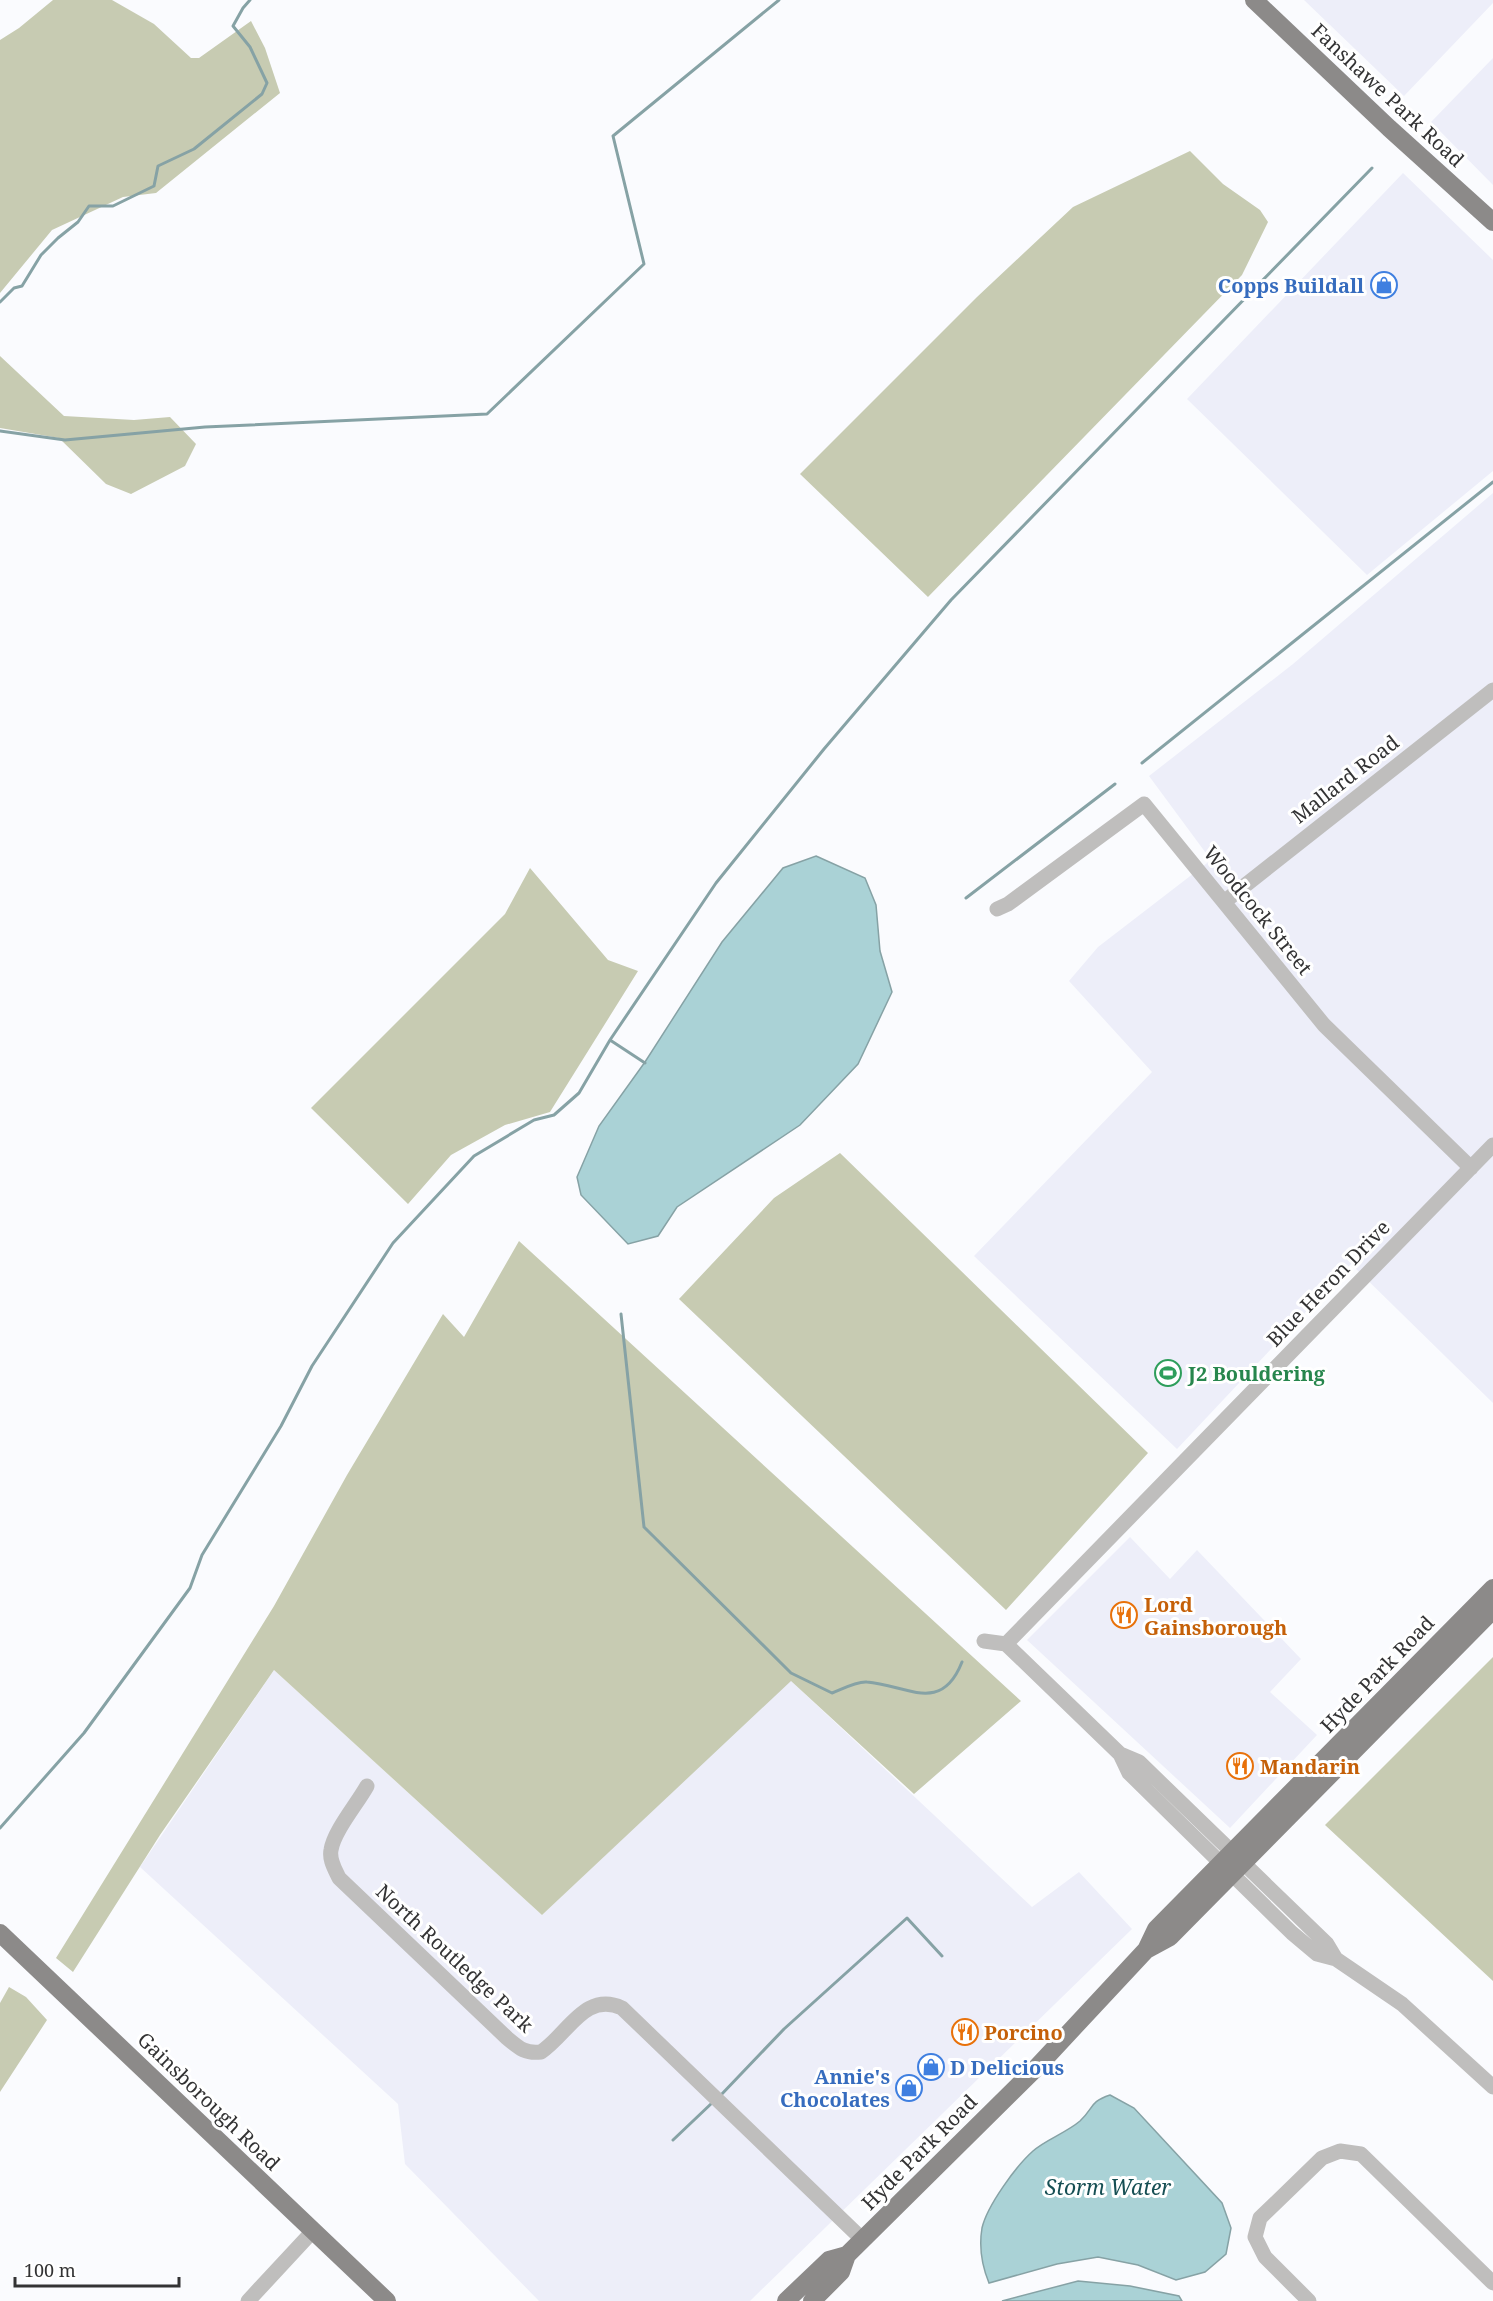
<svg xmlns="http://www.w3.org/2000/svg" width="1493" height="2301" viewBox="0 0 1493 2301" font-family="'Noto Serif',serif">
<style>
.built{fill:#edeef9}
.green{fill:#c7cbb2}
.water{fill:#aad2d6;stroke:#86a2a5;stroke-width:1.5}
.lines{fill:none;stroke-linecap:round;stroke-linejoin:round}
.stream{stroke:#86a2a5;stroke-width:3}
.minor{stroke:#bfbebd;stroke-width:15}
.major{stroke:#8c8a89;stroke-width:18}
.labels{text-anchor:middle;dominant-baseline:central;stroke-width:6;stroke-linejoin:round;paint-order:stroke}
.street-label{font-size:20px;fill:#333334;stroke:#fff}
.shop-label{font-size:20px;font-weight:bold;fill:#366cbe;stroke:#fff;text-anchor:end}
.leisure-label{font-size:20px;font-weight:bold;fill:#27864d;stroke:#fff;text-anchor:start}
.food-label{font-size:20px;font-weight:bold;fill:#c56008;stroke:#fff;text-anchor:start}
.water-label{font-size:21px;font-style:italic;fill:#164f54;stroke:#fff}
</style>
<rect width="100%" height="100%" fill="#fafbfe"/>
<path class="built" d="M1304,0H1493V3L1404,96Z
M1493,58V185L1431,122Z
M1403,173L1493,260V471L1367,575L1187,399Z
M1493,493V1403L1351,1264L1177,1449L974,1256L1152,1072L1069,981L1098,947L1211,860L1149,776L1293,664Z
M1130,1537L1170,1579L1197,1550L1301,1659L1270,1692L1317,1735L1230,1828L1027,1640Z
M274,1670L542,1915L790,1680L1032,1907L1079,1872L1132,1929L750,2301H539L405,2164L398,2104L140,1867Z"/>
<path class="green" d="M53,0H112L154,24L191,58H199L251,21L265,48L280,93L156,193L123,197L52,230L0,293V40L19,28Z
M1190,151L1223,184L1260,210L1268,222L1242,275L928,597L800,474L977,297L1073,207Z
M0,356L64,416L134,420L170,417L196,444L185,466L131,494L106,484L59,438L0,428Z
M530,868L608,960L638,971L550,1112L505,1125L451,1155L408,1204L311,1108L505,914Z
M840,1153L1148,1453L1006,1610L679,1299L774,1198Z
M519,1241L1021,1701L914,1794L791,1681L542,1915L274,1670L160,1835L73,1972L56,1958L274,1606L347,1475L443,1314L464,1337Z
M1493,1657V1981L1325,1825Z
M9,1987L26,1997L47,2020L0,2092V2003Z"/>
<path class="water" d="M816,856L865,878L876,905L880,951L892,992L858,1064L800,1125L677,1207L658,1236L628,1244L581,1195L577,1177L599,1126L645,1062L722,942L783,868Z
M1110,2095L1134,2108L1222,2203L1231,2228L1226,2254L1205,2272L1176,2280L1138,2265L1098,2257L1057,2264L989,2283C982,2266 979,2246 982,2228C987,2206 1016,2166 1033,2151C1045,2140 1066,2133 1080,2121C1094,2108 1089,2102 1110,2095Z
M1078,2281L1130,2286L1179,2296L1182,2301H1002Z"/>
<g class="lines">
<path class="stream" d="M0,302L14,288L22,286L41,255L58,238L78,222L89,206H113L154,186L158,166L194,149L262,94L267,83L250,47L233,26L243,8L250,0
M0,431L65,440L205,427L487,414L644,264L613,136L779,0
M1142,763L1493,482
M966,898L1115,784
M610,1040L645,1063
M621,1314L644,1527L791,1673L832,1693C842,1689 857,1681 867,1682C907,1685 941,1715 962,1662
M0,1828L84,1733L190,1588L202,1555L281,1426L312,1366L393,1243L474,1156L534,1120L554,1115L579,1093L610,1040L716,883L824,749L951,600L1372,168
M720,2096L784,2029L907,1918L942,1956
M673,2140L713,2102"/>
<path class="minor" d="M1224,902L1493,690
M997,909L1008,904L1144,804L1324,1025L1471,1168
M984,1641L1006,1644
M1006,1644L1493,1145
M1006,1644L1120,1754L1139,1762L1327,1944L1336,1959
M1120,1754L1129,1773L1292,1933L1317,1954L1336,1959L1402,2004L1493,2087
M367,1786C357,1804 334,1831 331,1850C329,1860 335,1869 339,1878L507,2038C519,2048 525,2054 541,2052C568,2034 585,1991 622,2008L863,2240
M248,2301L313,2231
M1309,2301L1265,2257L1255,2237L1260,2218L1322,2158L1340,2151L1361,2154L1493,2283"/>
<path class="major" d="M1254,0L1389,128L1493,222
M0,1933L387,2301
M1146,1950L1170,1937L1493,1610
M786,2301L829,2260L847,2255
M812,2301L841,2272L847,2255L1037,2067L1146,1950L1156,1929L1493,1588"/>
</g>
<defs>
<symbol id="shop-ring" viewBox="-11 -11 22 22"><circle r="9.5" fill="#fff" stroke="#3f7fe0" stroke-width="1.5"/><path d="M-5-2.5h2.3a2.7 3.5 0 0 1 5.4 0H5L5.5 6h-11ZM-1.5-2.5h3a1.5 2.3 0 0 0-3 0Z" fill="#3f7fe0"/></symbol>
<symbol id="stadium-ring" viewBox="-11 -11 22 22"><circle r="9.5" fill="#fff" stroke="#2e9e5b" stroke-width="1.5"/><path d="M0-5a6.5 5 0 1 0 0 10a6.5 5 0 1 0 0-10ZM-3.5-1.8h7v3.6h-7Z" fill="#2e9e5b"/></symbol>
<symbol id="restaurant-ring" viewBox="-11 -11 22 22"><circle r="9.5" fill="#fff" stroke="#e8710a" stroke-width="1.5"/><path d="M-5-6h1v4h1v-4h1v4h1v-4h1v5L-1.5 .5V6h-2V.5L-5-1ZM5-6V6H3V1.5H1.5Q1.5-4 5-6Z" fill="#e8710a"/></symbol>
</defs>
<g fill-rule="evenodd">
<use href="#shop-ring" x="1369" y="270" width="30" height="30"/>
<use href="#stadium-ring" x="1153" y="1358" width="30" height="30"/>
<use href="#restaurant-ring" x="1109" y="1600" width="30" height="30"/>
<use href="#restaurant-ring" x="1225" y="1751" width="30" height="30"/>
<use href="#restaurant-ring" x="950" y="2017" width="30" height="30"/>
<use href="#shop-ring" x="916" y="2052" width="30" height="30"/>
<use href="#shop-ring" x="894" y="2073" width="30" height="30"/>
</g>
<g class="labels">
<g class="street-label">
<text transform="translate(1388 95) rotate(43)">Fanshawe Park Road</text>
<text transform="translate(1345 779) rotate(-38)">Mallard Road</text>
<text transform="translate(1258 910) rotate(51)">Woodcock Street</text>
<text transform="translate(1328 1283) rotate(-46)">Blue Heron Drive</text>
<text transform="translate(1377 1674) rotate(-46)">Hyde Park Road</text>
<text transform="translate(455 1958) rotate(43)">North Routledge Park</text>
<text transform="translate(209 2101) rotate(44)">Gainsborough Road</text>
<text transform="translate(919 2152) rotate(-45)">Hyde Park Road</text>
</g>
<g class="shop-label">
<text x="1364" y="285">Copps Buildall</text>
<text x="950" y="2067" text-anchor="start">D Delicious</text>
<text x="890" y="2076">Annie's<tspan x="890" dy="23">Chocolates</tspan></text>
</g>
<g class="leisure-label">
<text x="1188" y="1373">J2 Bouldering</text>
</g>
<g class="food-label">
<text x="1144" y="1604">Lord<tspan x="1144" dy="23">Gainsborough</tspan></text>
<text x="1260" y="1766">Mandarin</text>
<text x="984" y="2032">Porcino</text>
</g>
<g class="water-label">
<text x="1108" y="2187">Storm Water</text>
</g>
</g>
<path d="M15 2277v9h164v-9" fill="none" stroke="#333334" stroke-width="3"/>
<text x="24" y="2277" font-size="18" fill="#333334" stroke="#ffffff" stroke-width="4.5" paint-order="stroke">100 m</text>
</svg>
